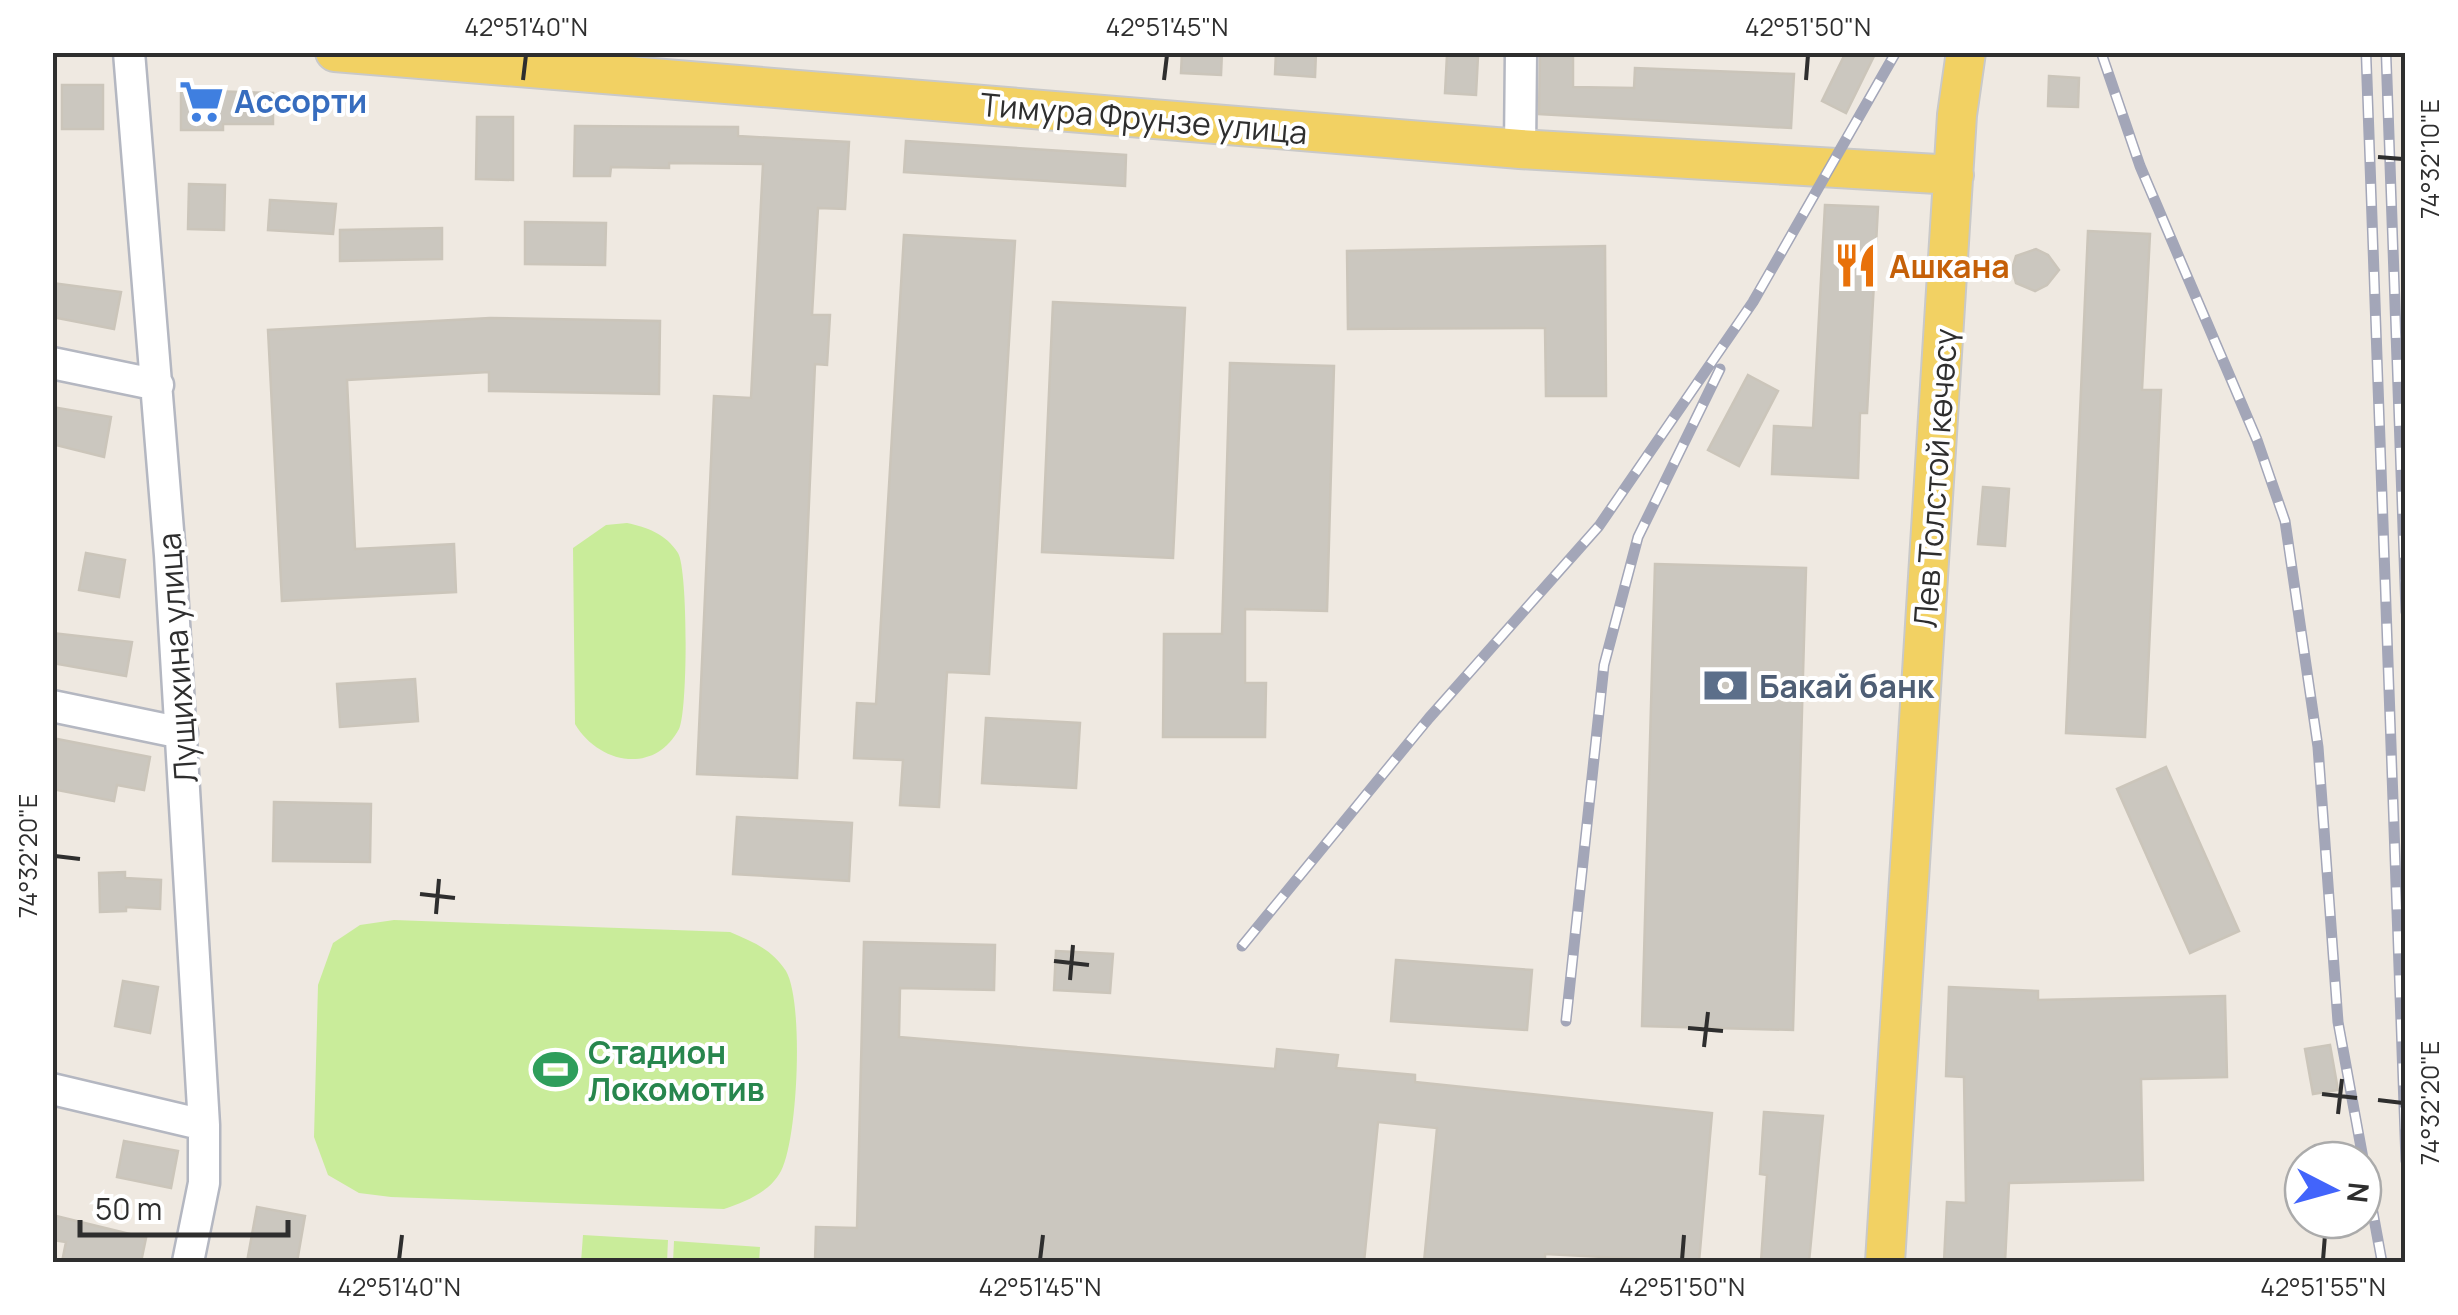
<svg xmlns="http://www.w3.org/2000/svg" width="2458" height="1315" viewBox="0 0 2458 1315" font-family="Manrope,sans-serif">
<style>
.pitch{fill:#c9ec9a}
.building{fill:#cbc7bf;stroke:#cbc5ba;stroke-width:2.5}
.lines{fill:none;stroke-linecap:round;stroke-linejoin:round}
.minor-casing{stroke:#b4b7c1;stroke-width:35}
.major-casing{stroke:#c9c9c9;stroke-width:42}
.minor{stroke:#fff;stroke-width:30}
.major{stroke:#f2d163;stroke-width:38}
.rail-casing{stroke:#a3a6b8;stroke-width:11}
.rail{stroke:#fff;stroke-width:8;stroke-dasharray:22;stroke-linecap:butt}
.ticks{fill:none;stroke:#2e2e2e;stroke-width:4}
.labels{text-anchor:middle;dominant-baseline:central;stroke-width:8;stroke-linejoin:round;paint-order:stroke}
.shop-label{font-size:32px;font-weight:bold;fill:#366cbe;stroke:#fff;text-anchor:start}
.street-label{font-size:32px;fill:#2e2e2e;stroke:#fff}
.food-label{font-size:32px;font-weight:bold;fill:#c56008;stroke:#fff;text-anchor:start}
.service-label{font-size:32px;font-weight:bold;fill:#4e5e75;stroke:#fff;text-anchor:start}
.leisure-label{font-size:32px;font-weight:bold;fill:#27864d;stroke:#fff;text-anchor:start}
.neatline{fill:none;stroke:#2e2e2e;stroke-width:4}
.ticks-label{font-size:25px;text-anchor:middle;fill:#2e2e2e}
</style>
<rect width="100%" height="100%" fill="#efe9e1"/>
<path class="pitch" d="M627,523C647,527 666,534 678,553C688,569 688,711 679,729C654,776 598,763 575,724L573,548L606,525Z
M394,920L730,932C753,942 772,949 786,971C804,1002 798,1139 781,1171C769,1193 746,1201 724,1209L391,1197L359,1193L328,1175L314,1137L318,985L333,943L360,925Z
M583,1235L668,1240L667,1262H581Z
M674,1241L760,1247L759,1262H673Z"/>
<path class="building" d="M1182,52H1222L1221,75L1181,73Z
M1276,52H1316L1315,77L1275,74Z
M1540,52H1573V87L1634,88L1635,68L1794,74L1791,128L1539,114Z
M1846,52H1876L1846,113L1822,101Z
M1447,55L1478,56L1476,95L1445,93Z
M2049,76L2079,78L2078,107L2048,106Z
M62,85H103V129H62Z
M181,90L273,93V124H223V130H181Z
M477,117H513V180L476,179Z
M575,126L738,127V136L849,142L845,209L818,208L812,315H830L827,365L815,364L797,778L697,774L714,396L751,398L763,164L669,163V168L611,167L610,176H574Z
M906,141L1126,155L1125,186L904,172Z
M189,184L225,185L224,230L188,229Z
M270,200L336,204L333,234L268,230Z
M1825,205L1878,207L1867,413H1860L1858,478L1772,474L1774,426L1813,428Z
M525,222L606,223L605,265L525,264Z
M442,228V259L340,261V230Z
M2088,231L2150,234L2142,390H2161L2145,737L2066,733Z
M904,235L1015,241L989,674L947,672L939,807L900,805L903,760L854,758L857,703L876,704Z
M1605,246L1606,396H1546L1545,328L1348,329L1347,251Z
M2036,249L2048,255L2059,270L2047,285L2035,291L2016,283L2012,269L2016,256Z
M52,283L121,292L114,329L52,317Z
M1053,302L1185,308L1173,558L1042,552Z
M490,318L660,321L659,394L489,391V372L347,380L355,549L454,544L456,592L282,601L268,330Z
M1230,363L1334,366L1327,611L1245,609V683H1266L1265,737H1163L1164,634H1222Z
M1748,375L1778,391L1739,466L1708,450Z
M52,407L111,417L104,457L52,444Z
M1983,487L2009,489L2005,546L1978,544Z
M86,553L125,560L119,597L79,590Z
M1655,564L1806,568L1793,1030L1642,1026Z
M52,633L132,642L126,676L52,663Z
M415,679L418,721L340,727L337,684Z
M986,718L1080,723L1076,788L982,783Z
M52,738L150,757L144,790L117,785L114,801L52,789Z
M2166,767L2239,931L2190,953L2117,789Z
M274,802L371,804L370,862L273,861Z
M737,817L852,823L849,881L733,874Z
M125,872V878L161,880L160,909L126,907V911L100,912L99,873Z
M864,942L995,945L994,990L900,988L899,1037L1275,1069L1277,1049L1338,1055L1336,1068L1415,1075V1082L1712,1113L1699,1262L1545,1254V1262H1424L1437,1128L1378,1122L1364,1262H815L816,1227L857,1228Z
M1056,951L1113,954L1110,993L1054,990Z
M1396,960L1532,970L1527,1030L1391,1021Z
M123,981L158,987L150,1033L115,1026Z
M1949,987L2038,991V1000L2225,996L2227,1077L2141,1079L2143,1180L2009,1183L2005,1262H1944L1947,1202L1966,1203L1964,1077L1946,1076Z
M2330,1045L2338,1090L2313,1094L2305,1049Z
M1764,1112L1823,1116L1809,1262H1761L1767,1175L1760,1174Z
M124,1141L178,1151L171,1188L117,1177Z
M257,1207L305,1216L297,1262H247Z
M52,1215L146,1238L141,1262H62L66,1242L52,1240Z"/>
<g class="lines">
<defs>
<path id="minor" d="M129,52L170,555L204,1125V1183L188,1262
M1520,149L1521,52
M52,363L158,385
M52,706L182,733
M52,1089L204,1125"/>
<path id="major" d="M335,52L1520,149L1954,175
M1885,1262L1957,115L1966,52"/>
</defs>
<use href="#minor" class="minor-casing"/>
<use href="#major" class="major-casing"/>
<use href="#minor" class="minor"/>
<use href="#major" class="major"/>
<defs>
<path id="rail" d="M2101,52L2140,166L2257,440L2285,521L2318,747L2338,1022L2382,1262
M2366,52L2406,1161
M2386,52L2406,612
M1242,946L1429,718L1599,526L1753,302L1896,52
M1566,1021L1604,665L1638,537L1720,369"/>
</defs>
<use href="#rail" class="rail-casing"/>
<use href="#rail" class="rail"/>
</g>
<path class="ticks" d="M523,80L526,55M1164,80L1167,55M1806,80L1808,55M2378,157L2403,159M55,856L80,859M420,894L455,898M436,914L439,879M1054,961L1089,965M1070,980L1073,945M1688,1028L1723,1031M1704,1047L1708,1012M2322,1094L2357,1098M2378,1100L2403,1103M2338,1114L2342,1079M399,1260L402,1235M1040,1260L1043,1235M1682,1260L1684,1235M2323,1260L2325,1235"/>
<defs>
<symbol id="supermarket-bare" viewBox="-9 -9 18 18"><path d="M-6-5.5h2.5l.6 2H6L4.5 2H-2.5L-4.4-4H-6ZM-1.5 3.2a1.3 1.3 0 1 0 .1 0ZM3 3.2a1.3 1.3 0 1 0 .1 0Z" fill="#3f7fe0" stroke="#fff" stroke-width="2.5" paint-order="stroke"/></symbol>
<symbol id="restaurant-bare" viewBox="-9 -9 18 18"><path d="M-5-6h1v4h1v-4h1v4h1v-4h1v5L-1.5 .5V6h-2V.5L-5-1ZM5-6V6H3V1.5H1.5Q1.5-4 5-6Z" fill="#e8710a" stroke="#fff" stroke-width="2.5" paint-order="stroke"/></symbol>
<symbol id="bank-bare" viewBox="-9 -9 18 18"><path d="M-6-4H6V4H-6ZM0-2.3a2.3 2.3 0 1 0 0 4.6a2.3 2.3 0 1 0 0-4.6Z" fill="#5c6f8a" stroke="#fff" stroke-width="2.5" paint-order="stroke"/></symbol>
<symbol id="stadium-bare" viewBox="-9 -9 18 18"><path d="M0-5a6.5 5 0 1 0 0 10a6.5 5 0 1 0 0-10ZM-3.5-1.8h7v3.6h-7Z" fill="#2e9e5b" stroke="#fff" stroke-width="2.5" paint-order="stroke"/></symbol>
</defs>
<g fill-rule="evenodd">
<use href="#supermarket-bare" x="170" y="70" width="63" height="63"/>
<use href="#restaurant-bare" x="1824" y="234" width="63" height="63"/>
<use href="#bank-bare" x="1694" y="654" width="63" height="63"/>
<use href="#stadium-bare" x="524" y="1038" width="63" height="63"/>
</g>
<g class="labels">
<g class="shop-label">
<text x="234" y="101">Ассорти</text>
</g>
<g class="street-label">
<text transform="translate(1144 118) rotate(5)">Тимура Фрунзе улица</text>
<text transform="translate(1935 478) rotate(-86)">Лев Толстой көчөсү</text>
<text transform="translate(177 658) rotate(-94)">Лущихина улица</text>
</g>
<g class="food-label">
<text x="1889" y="266">Ашкана</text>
</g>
<g class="service-label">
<text x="1759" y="686">Бакай банк</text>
</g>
<g class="leisure-label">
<text x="588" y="1052">Стадион<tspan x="588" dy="37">Локомотив</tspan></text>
</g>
</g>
<rect width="2458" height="1315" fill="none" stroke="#ffffff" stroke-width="110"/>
<g transform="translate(2333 1190) rotate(96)"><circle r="48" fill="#ffffff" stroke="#ababab" stroke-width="2.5"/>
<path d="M0-8L18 38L0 25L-18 38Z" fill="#4264fb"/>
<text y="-15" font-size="28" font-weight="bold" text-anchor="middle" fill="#2e2e2e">N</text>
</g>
<path d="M80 1220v15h208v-15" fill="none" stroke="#2e2e2e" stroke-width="5"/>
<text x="95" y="1220" font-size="30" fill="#2e2e2e" stroke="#ffffff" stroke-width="8" paint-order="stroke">50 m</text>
<rect x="55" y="55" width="2348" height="1205" class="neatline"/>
<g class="ticks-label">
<text x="526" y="36">42°51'40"N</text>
<text x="1167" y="36">42°51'45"N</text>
<text x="1808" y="36">42°51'50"N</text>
<text transform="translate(2430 159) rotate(-90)" y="9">74°32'10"E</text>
<text transform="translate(28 856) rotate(-90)" y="9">74°32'20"E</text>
<text transform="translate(2430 1103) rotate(-90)" y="9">74°32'20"E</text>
<text x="399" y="1296">42°51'40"N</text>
<text x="1040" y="1296">42°51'45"N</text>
<text x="1682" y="1296">42°51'50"N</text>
<text x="2323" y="1296">42°51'55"N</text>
</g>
</svg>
